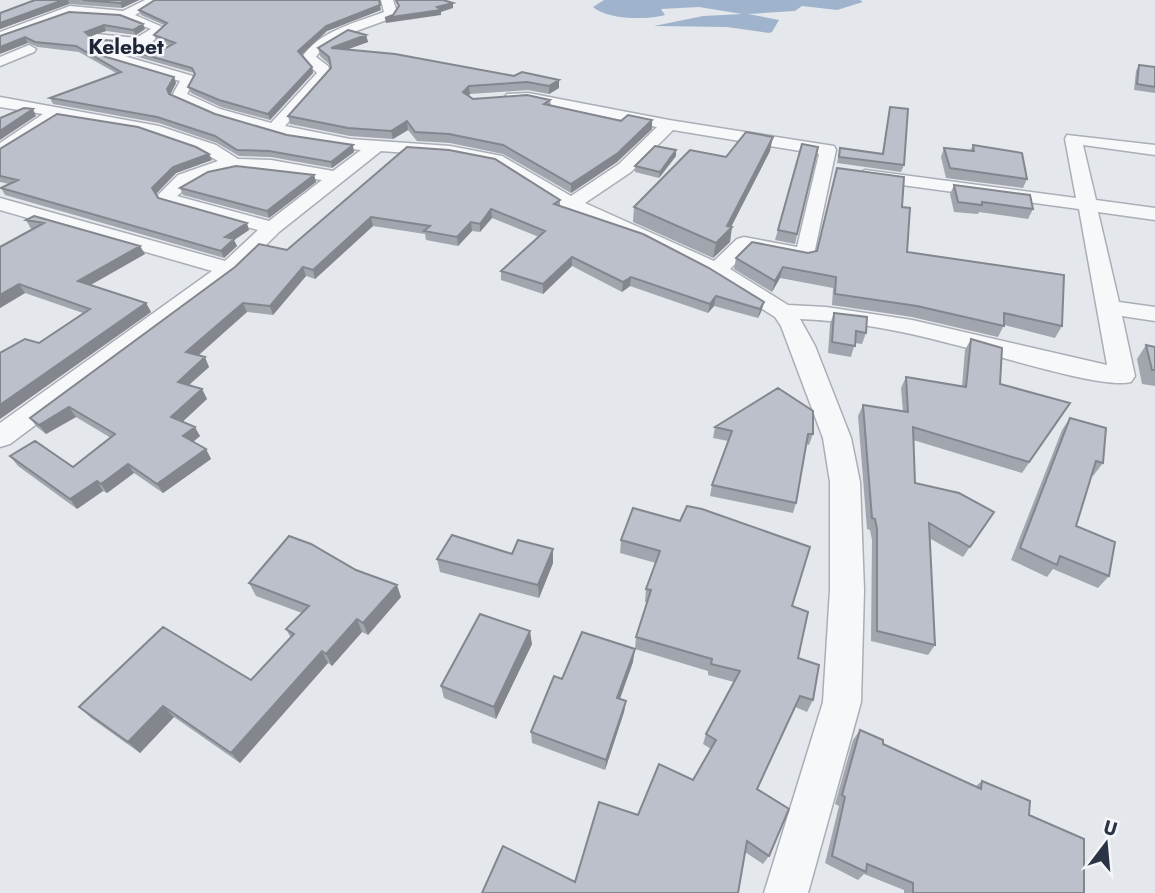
<svg xmlns="http://www.w3.org/2000/svg" width="1155" height="893" viewBox="0 0 1155 893" font-family="Jost,sans-serif">
<style>
.water{fill:#9fb4cc}
.lines{fill:none;stroke-linecap:round;stroke-linejoin:round}
.minor-casing{stroke:#a9aeb7;stroke-width:3}
.minor{fill:#f7f8fa;fill-rule:evenodd}
.wall{fill:#a1a5ae}
.shaded-wall{fill:#83868d}
.building{fill:#bbc0ca;stroke:#83868d;stroke-width:2}
.labels{text-anchor:middle;dominant-baseline:central;stroke-width:5;stroke-linejoin:round;paint-order:stroke}
.far-quarter-label{font-size:21px;font-weight:bold;fill:#1d2536;stroke:#f4f6f9}
</style>
<rect width="100%" height="100%" fill="#e4e7ec"/>
<path class="water" d="M604,0H860L863,2L837,10L802,6L795,11L748,14L779,20L772,32L769,33L727,27L654,26L703,16L742,14L699,7L661,9L665,15C648,20 607,20 593,7Z"/>
<g class="lines">
<defs>
<path id="minor" d="M145,0H160L135,15L167,29L147,46L124,56L193,76L195,79L187,94L220,109L271,123L317,73L302,58C316,32 358,22 384,12L381,0H393L397,12L392,18L351,33L318,54L316,57L328,66L331,74L285,126L350,139L450,146L502,156L571,196L619,164L657,127L528,101H512L505,97L507,94L528,93L669,120L834,146L836,150L813,259L806,261L749,250L730,269L788,305L826,307L912,320L1107,365L1079,209L865,180L856,175L865,170L1076,198L1065,139L1067,135L1155,145V155L1083,145L1096,200L1155,208V220L1098,212L1119,302L1155,307V321L1122,316L1135,376L1131,382C1102,390 984,351 948,343C899,330 851,321 800,319L815,346L851,438L860,482L864,590L861,702L808,893H764L823,702L830,590V482L823,438L781,326L775,317L709,275L643,241L564,208L497,165L450,156L381,151L279,232L237,274L10,444L0,447V423L212,271L0,210V198L225,261L258,230L163,204L158,195L178,175L218,161C171,132 114,125 60,117L0,156V143L43,114L0,107V97L159,126L216,145L238,159L271,160L333,171L361,150C298,145 231,125 174,99L172,96L180,81L108,60V54L124,45L96,42L90,38L96,34L136,38L151,29L123,18L71,14L0,40V32L70,6L123,11ZM673,130L819,154L797,247L744,237L737,239L714,261L585,203L631,172ZM248,169L322,180L269,221L177,196C199,176 219,170 248,169Z
M29,45L36,49L34,52L0,66V57Z"/>
</defs>
<use href="#minor" class="minor-casing"/>
<use href="#minor" class="minor"/>
</g>
<path class="wall" d="M35,0H139L122,8L69,4L0,29V13Z
M139,10H381L327,31L302,55L312,67L313,73L270,120L221,107L191,93L188,87L195,75L194,73L131,55L128,50L164,49L170,46L156,40L154,35L164,25L141,15Z
M69,12L145,29L136,35L106,31L90,36L93,39L115,41L117,46L107,52L106,57L176,83L170,95L215,114L287,135L354,152L332,168L271,157L239,156L217,143L159,123L53,104L50,98L116,73L79,52L38,47L28,43L0,36Z
M366,35L368,42L348,49L514,76L559,80V88L549,94L528,90L470,94L469,96L473,99L550,100L551,105L621,121L652,120V129L617,162L571,193L503,154L450,143L417,141L408,130L393,139L350,136L290,124L288,116L331,68L330,65L320,56L318,48Z
M1139,65L1155,67V93L1134,90L1136,71Z
M890,107L904,165L901,172L837,163L840,148L882,154Z
M973,145L1027,179L1023,188L946,178L941,157L944,148L970,151Z
M407,147L560,200V206L764,302L761,312L758,318L714,306L708,313L630,286L622,292L572,266L543,294L501,280V271L539,237L492,218L480,232L472,231L458,246L426,240L425,234L373,226L315,279L306,276L273,315L247,312L198,355L209,367L189,385L202,389L207,399L182,422L200,436L193,442L206,449L211,459L163,493L134,473L107,493L103,491L77,509L18,466L10,456L73,467L111,438L76,417L46,434L37,427L30,418L287,250Z
M818,147L795,244L775,240L778,230Z
M0,149L212,160L176,173L156,194L158,198L249,230L234,240L237,246L224,258L5,195L1,188L9,184L0,182Z
M770,151L731,227L730,242L713,258L633,222L634,207L726,157Z
M676,156L659,178L635,172V166Z
M314,175L316,182L269,218L183,195L180,188Z
M954,185L1033,209L1028,219L979,212L978,214L954,212L950,194Z
M902,207L907,252L1062,326L1055,338L1004,325L998,337L912,317L832,305L833,288L780,278L772,292L734,269L736,258L808,253L816,251Z
M34,216L145,254L91,285L146,303L151,312L0,419V353L39,343L83,313L25,293L0,308V247L33,229H31L26,220Z
M834,313L866,333L862,344L855,343L851,357L828,353L830,324Z
M971,339L1000,384L1070,403L1022,473L913,440L915,483L994,512L963,557L929,538L935,645L928,655L871,641L872,540L870,530L867,529L858,416L863,405L903,412L901,388L906,377L962,386L965,350Z
M1146,345L1155,347V386L1142,384L1137,359Z
M1070,418L1103,463L1093,476L1091,475L1076,526L1109,576L1098,588L1053,569L1047,577L1011,560L1062,430Z
M715,427L813,434L809,445L806,444L796,503L793,513L710,496L712,485L728,441L713,438Z
M633,508L792,606L798,658L813,700L807,712L795,707L757,789L769,856L763,864L745,852L575,882L638,815L693,780L711,749L703,744L706,734L734,682L708,675V671L635,649L636,637L647,602H645L646,589L656,563L620,553L621,540Z
M512,554L553,563L539,598L440,572L437,559Z
M249,583L401,597L368,635L362,632L332,666L328,663L240,763L174,717L140,753L91,718L79,707L251,680L291,638L286,629L302,613L256,596Z
M532,644L496,719L444,698L441,686Z
M633,662L620,699L626,701L624,712L605,770L532,743L531,732L562,679Z
M860,730L883,744L976,786L982,781L1029,815L1084,893H904V890L864,874L858,880L825,863L839,806L835,804L853,740Z"/>
<path class="shaded-wall" d="M63,0H68L69,4L0,29V23Z
M127,0H139L122,8L120,3Z
M453,3V8L441,12V15L386,23L385,18Z
M380,5L381,10L327,31L300,56L298,51L326,26Z
M143,24L145,29L136,35L133,30Z
M104,25L106,31L88,37L85,32Z
M366,35L368,42L332,55L331,48Z
M25,37L28,43L0,54V47Z
M115,41L117,46L107,52L106,62L103,56L104,46Z
M312,67L313,73L270,120L268,114Z
M174,77L176,83L170,95L167,89Z
M559,80V88L549,94V86Z
M469,86L470,94L464,100L463,92Z
M33,109L36,116L0,140V131Z
M652,120V129L617,162L571,193V184Z
M407,121L408,130L393,139L391,131Z
M773,137L770,151L730,229L732,227L730,242L713,258L716,243L727,226Z
M353,145L354,152L332,168L331,162Z
M676,150V156L659,178L660,172Z
M209,154L212,160L176,173L155,195L152,188L173,167Z
M314,175L316,182L269,218L267,211Z
M491,209L492,218L480,232V224Z
M371,217L373,226L315,279L313,270Z
M471,222L472,231L458,246L457,237Z
M247,223L249,230L234,240L237,246L224,258L221,251L225,237Z
M140,246L145,254L83,289L78,281Z
M572,257V266L543,294V284Z
M303,267L306,276L273,315L270,306Z
M783,267L780,278L772,292L775,281Z
M631,277L630,286L622,292L623,282Z
M19,284L25,293L0,308V295Z
M716,296L714,306L708,313L710,304Z
M764,302L761,312L758,318L760,309Z
M146,303L151,312L0,419V405Z
M243,303L247,312L191,362L186,352Z
M205,357L209,367L182,391L178,382Z
M202,389L207,399L177,427L171,417Z
M69,407L76,417L46,434L39,425Z
M195,427L200,436L188,446L183,436Z
M206,449L211,459L163,493L157,484Z
M128,464L134,473L107,493L101,484Z
M97,481L103,491L77,509L70,499Z
M553,549V563L539,598L538,585Z
M397,585L401,597L368,635L363,623Z
M357,619L362,632L332,666L326,654Z
M530,631L532,644L496,719L494,707Z
M635,649L633,662L616,709L617,698Z
M322,651L328,663L240,763L231,753Z
M626,701L624,712L605,770L606,760Z
M163,706L174,717L140,753L128,742Z"/>
<path class="building" d="M35,0H63L0,23V13Z
M83,0H127L120,3Z
M155,0H379L380,5L326,26L298,51L312,67L268,114L219,100L188,87L195,74L192,68L128,50L138,44L164,49L175,43L154,35L167,23L139,10Z
M396,0H443L453,3L437,7L441,10L385,18L393,15L399,6Z
M69,12L120,15L143,24L133,30L104,25L85,32L93,39L115,41L104,46L103,56L174,77L167,89L169,94L215,114L287,135L353,145L331,162L269,151L237,150L215,136L157,117L50,98L121,72L76,46L35,42L25,37L0,47V36Z
M348,30L366,35L331,48L395,54L514,76L522,72L559,80L549,86L527,82L469,86L463,92L473,99L527,95L550,100L544,104L621,121L628,115L652,120L618,153L571,184L503,145L449,134L415,132L407,121L391,131L348,128L288,116L331,68L329,57L318,48Z
M1139,65L1155,67V87L1137,84Z
M890,107L908,109L904,165L839,157L840,148L883,154Z
M24,108L33,109L0,131V118Z
M57,114L138,127L196,147L209,154L173,167L152,188L158,198L247,223L225,237L234,239L221,251L1,188L18,180L0,176V149Z
M746,132L773,137L727,226L732,227L716,243L634,207L690,150L726,157Z
M802,144L818,147L797,234L778,230Z
M973,145L1022,153L1027,179L950,168L944,148L974,151Z
M655,146L676,150L660,172L635,166Z
M407,147L449,150L495,159L560,200L554,204L643,234L709,268L764,302L760,309L716,296L710,304L631,277L623,282L572,257L543,284L501,271L545,231L491,209L480,224L471,222L457,237L424,231L430,226L371,217L313,270L303,267L270,306L243,303L186,352L205,357L178,382L202,389L171,417L195,427L183,436L206,449L157,484L128,464L101,484L97,481L70,499L10,456L35,441L73,467L115,434L69,407L39,425L30,418L235,267L259,244L287,250Z
M236,166L314,175L267,211L180,188L208,172Z
M837,168L904,177L902,207L910,208L907,252L1064,275L1062,326L1004,313V326L917,306L835,294L836,277L783,267L775,281L736,258L752,242L808,253L817,251Z
M954,185L1030,195L1033,209L982,202V205L958,202Z
M34,216L140,246L78,281L146,303L0,405V353L25,339L39,343L90,309L19,284L0,295V247L44,223L26,220Z
M834,313L867,317L866,333L856,331L855,346L832,342Z
M971,339L1002,348L1000,384L1070,403L1029,462L913,427L915,483L959,493L994,512L970,547L929,523L935,645L877,631V529L875,519L872,518L863,405L908,412L906,377L966,387Z
M1146,345L1155,347V370H1152Z
M778,388L813,411V434H808L796,503L712,485L732,431L715,427Z
M1070,418L1106,428L1103,463L1096,461L1076,526L1115,542L1109,576L1060,556L1057,565L1020,548Z
M687,506L702,509L810,547L792,606L808,612L798,658L819,665L813,700L800,696L757,789L789,809L769,856L747,841L738,893H482L503,846L575,882L599,802L638,815L659,764L693,780L716,740L706,734L740,671L711,664L712,659L636,637L651,590L646,589L660,551L621,540L633,508L680,521Z
M452,535L512,554L518,540L553,549L538,585L437,559Z
M289,536L311,544L356,570L397,585L363,623L357,619L326,654L322,651L231,753L163,706L128,742L79,707L163,627L251,680L294,634L286,629L309,606L249,583Z
M480,614L530,631L494,707L441,686Z
M582,632L635,649L617,698L626,701L606,760L531,732L554,676L562,679Z
M860,730L883,740V744L981,789L982,781L1030,801L1029,815L1084,839V893H913V883L867,864L866,872L832,856L845,797L842,795Z"/>
<g class="labels">
<g class="far-quarter-label">
<text x="126" y="47">Kelebet</text>
</g>
</g>
<g transform="translate(1106 844) rotate(16)" stroke="#f4f6f9" stroke-width="5" paint-order="stroke">
<path d="M0-5L12 26L0 18L-12 26Z" fill="#2b3445"/>
<text y="-10" font-size="19" font-weight="bold" text-anchor="middle" fill="#2b3445">U</text>
</g>
</svg>
